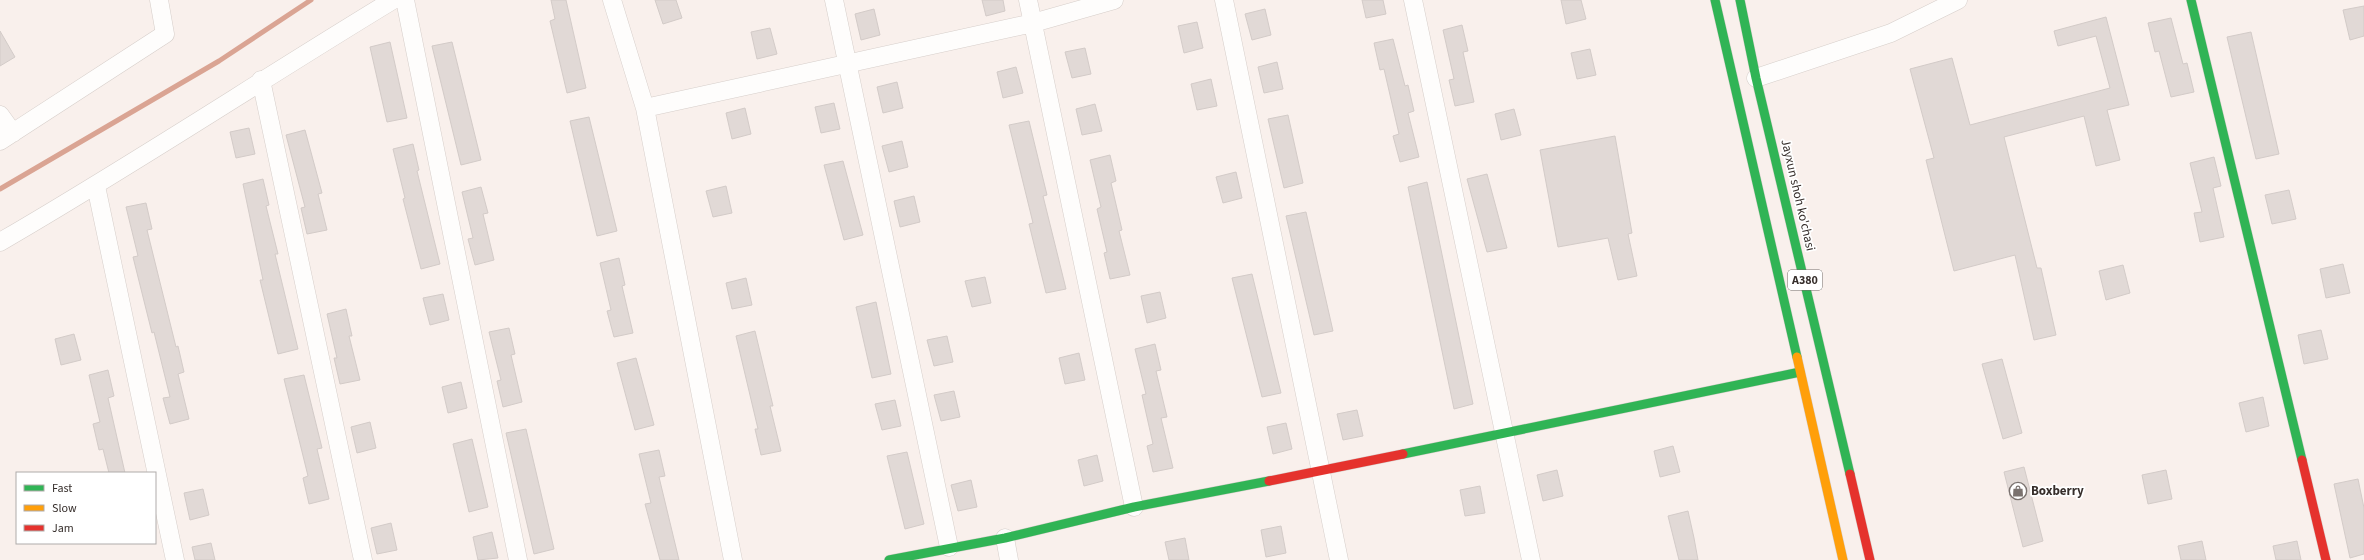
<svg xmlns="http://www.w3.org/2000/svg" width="2364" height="560" viewBox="0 0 2364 560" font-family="'Source Sans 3',sans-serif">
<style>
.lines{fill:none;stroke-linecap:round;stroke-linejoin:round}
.stream{stroke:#daa493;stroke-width:5}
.building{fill:#e1d9d6;stroke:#d3cbc8}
.street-casing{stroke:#d6ceca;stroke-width:19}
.fast-casing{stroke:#d6ceca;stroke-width:10}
.slow-casing{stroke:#d6ceca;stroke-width:10}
.jam-casing{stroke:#d6ceca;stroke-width:10}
.street{stroke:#fefdfc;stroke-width:18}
.fast{stroke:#30b455;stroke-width:9}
.slow{stroke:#ff9f0a;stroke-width:9}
.jam{stroke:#e5322d;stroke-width:9}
.labels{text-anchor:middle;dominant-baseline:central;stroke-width:3.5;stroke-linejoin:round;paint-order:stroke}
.shield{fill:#fff;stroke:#726d6b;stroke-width:1}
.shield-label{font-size:12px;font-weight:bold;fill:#362e2b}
.street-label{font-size:13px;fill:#362e2b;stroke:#fff}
.poi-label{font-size:13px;font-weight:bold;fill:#362e2b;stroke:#fff;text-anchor:start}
</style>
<rect width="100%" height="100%" fill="#f9f0ec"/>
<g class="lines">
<path class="stream" d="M0,189L219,61L311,0"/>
</g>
<path class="building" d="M551,0H566L586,88L567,93L550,21L555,19Z
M655,0H676L682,18L663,24Z
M982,0H1003L1005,11L986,16Z
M1362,0H1383L1386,14L1366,18Z
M1561,0H1581L1586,19L1566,24Z
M2364,6V36L2350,40L2343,10Z
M874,9L880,35L861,40L855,14Z
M1265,9L1271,35L1252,40L1245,14Z
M2106,17L2129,105L2107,110L2120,160L2096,166L2084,116L2004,137L2037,268H2041L2056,335L2034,340L2015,255L1954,271L1926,160L1934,158L1910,69L1952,58L1970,125L2110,88L2096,36L2058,46L2054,31Z
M2171,18L2183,64L2187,63L2194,92L2171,97L2159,51L2155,52L2148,23Z
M1197,22L1203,48L1184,53L1178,26Z
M1462,25L1468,51L1463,52L1474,102L1455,106L1449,80L1454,79L1443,30Z
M770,28L777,54L757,59L751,32Z
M0,31L15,57L0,66Z
M2251,32L2279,154L2256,159L2227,37Z
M1393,39L1405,86L1408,85L1414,111L1408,113L1419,157L1400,162L1393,136L1399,134L1384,69L1380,70L1374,43Z
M390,42L407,118L387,122L370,47Z
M452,42L481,160L461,165L432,46Z
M1085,48L1091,74L1072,78L1065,52Z
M1590,49L1596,75L1577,79L1571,53Z
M1277,62L1283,89L1264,93L1258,67Z
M1016,67L1023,93L1003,98L997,72Z
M1211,79L1217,106L1197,110L1191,84Z
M897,82L903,108L883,113L877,87Z
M834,103L840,129L821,133L815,107Z
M1095,104L1102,131L1082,135L1076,109Z
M745,108L751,134L732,139L726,113Z
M1514,109L1521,135L1501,140L1495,114Z
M1288,115L1303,183L1284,188L1268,119Z
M589,117L617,231L597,236L570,121Z
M1029,121L1047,195L1043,196L1066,289L1046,293L1029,224L1033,223L1009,125Z
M249,128L255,154L236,158L230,132Z
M305,130L322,193L318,194L327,230L307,234L301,208L305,207L286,135Z
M1615,136L1632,233L1628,234L1637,276L1618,280L1608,238L1558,247L1540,150Z
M902,141L908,167L889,172L882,146Z
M413,144L419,170L417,171L440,264L421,269L403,199L405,198L393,149Z
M1110,155L1116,181L1111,183L1122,230L1119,231L1130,275L1110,279L1104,253L1107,252L1097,209L1101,207L1090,160Z
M2214,157L2221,186L2213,188L2224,237L2200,242L2194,213L2202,212L2190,163Z
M843,161L863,235L844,240L824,165Z
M1236,172L1242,198L1223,203L1216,177Z
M1487,174L1507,248L1487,252L1467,179Z
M263,179L269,205L266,206L278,254H275L298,349L278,354L260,280H263L243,184Z
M1427,182L1473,404L1454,409L1408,187Z
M726,186L732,213L713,217L706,191Z
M481,187L488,213L483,214L494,260L475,265L468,239L473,238L462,192Z
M2289,190L2296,219L2272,224L2265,195Z
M914,196L920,222L900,227L894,201Z
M146,203L152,229L147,230L176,347L178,346L184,372L178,374L189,419L170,424L163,398L170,397L154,332L152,333L133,257L138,256L126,207Z
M1306,212L1333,331L1314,335L1286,216Z
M619,258L625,285L622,286L633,333L614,337L607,311L611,310L600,263Z
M2343,264L2350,293L2326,298L2320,269Z
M2123,265L2130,293L2106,300L2099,271Z
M1252,274L1281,393L1262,397L1232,278Z
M985,277L991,303L972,307L965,281Z
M746,278L752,305L732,309L726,283Z
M1160,292L1166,318L1147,323L1141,296Z
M443,294L449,320L430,325L423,298Z
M876,302L891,374L872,378L856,307Z
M346,309L352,336H349L360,380L340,384L334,358H337L327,314Z
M509,328L515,354L511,355L522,402L503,407L497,381L501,380L489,332Z
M2321,330L2328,359L2304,364L2298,335Z
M755,331L773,406H770L781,451L761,455L755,429H758L736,336Z
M74,334L81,360L61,365L55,339Z
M947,336L953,362L934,366L927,340Z
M1155,344L1161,370L1156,371L1167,417L1161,418L1173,468L1153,472L1147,446L1153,444L1142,395L1146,394L1135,349Z
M1079,353L1085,380L1065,384L1059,358Z
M636,358L654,425L635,430L617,363Z
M2002,359L2022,433L2003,439L1982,364Z
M108,370L114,396L108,398L125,473H109L103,449L99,450L93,424L100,422L89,375Z
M304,375L322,448L317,449L329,499L309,504L303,478L308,476L284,379Z
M461,382L467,408L448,413L442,387Z
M954,391L960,417L941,421L934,395Z
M2263,397L2269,426L2246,432L2239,403Z
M895,400L901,426L882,430L875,404Z
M1357,410L1363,436L1343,440L1337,414Z
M370,422L376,448L357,453L351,427Z
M1286,423L1292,449L1273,454L1267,427Z
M526,429L554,549L534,554L506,433Z
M472,439L488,507L469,512L453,444Z
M1673,446L1680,472L1660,477L1654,451Z
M659,450L665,476L659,477L679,560H660L645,504L651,503L639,454Z
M907,452L924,524L905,529L887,456Z
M1097,455L1103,481L1084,486L1078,460Z
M2024,467L2043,541L2023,547L2004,472Z
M1557,470L1563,496L1543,501L1537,475Z
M2166,470L2172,499L2148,504L2142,475Z
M2358,479L2364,508V554L2350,558L2334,484Z
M971,480L977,507L958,511L951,485Z
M1480,486L1485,513L1465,516L1460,490Z
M203,489L209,515L190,520L184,493Z
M1688,511L1694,538L1698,560H1679L1668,516Z
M391,523L397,550L377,554L371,528Z
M1281,526L1286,553L1266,557L1261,530Z
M492,532L498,558L478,560L473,537Z
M1185,538L1189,560H1169L1165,542Z
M2202,541L2206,560H2181L2178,546Z
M2297,541L2301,560H2276L2273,546Z
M211,543L215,560H195L192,547Z"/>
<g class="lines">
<defs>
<path id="street" d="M405,0L518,560
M612,0L645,108L733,560
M834,0L949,547
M1028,0L1134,507
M1224,0L1339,560
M1413,0L1531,560
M1756,78L1891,33L1958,0
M261,80L363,560
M645,108L1033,23L1114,0
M0,115L13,133
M0,141L165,34L159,0
M96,186L175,560
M0,242C133,165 261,80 393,0
M1005,538L1009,560"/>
<path id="fast" d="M1715,0L1797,357
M1740,0L1756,78L1850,474
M2191,0L2302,460
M1403,454L1800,372
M889,560L1005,538L1134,507L1269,481"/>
<path id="slow" d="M1797,357L1843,560"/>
<path id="jam" d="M2302,460L2326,560
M1850,474L1870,560
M1269,481L1403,454"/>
</defs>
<use href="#street" class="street-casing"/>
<use href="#fast" class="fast-casing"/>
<use href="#slow" class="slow-casing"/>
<use href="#jam" class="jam-casing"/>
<use href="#street" class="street"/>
<use href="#fast" class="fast"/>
<use href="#slow" class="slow"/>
<use href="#jam" class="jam"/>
</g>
<defs>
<symbol id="shop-ring" viewBox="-11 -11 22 22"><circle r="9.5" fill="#fff" stroke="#7a726f" stroke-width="1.5"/><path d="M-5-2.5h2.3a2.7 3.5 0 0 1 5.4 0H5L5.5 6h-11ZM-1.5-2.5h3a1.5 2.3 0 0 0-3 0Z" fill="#7a726f"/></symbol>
</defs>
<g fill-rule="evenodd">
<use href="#shop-ring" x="2008" y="481" width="20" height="20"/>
</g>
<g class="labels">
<rect class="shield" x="1788" y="270" width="34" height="20" rx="3"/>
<g class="shield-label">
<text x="1805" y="280">A380</text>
</g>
<g class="street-label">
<text transform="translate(1798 195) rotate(77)">Jayxun shoh ko'chasi</text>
</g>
<g class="poi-label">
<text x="2031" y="491">Boxberry</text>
</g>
</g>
<rect x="16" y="472" width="140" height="72" fill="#ffffff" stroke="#afabaa"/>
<rect x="24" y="485" width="20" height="6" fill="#30b455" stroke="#afabaa"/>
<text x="52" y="492" font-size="12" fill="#362e2b">Fast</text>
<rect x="24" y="505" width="20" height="6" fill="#ff9f0a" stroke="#afabaa"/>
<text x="52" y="512" font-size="12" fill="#362e2b">Slow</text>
<rect x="24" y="525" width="20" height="6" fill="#e5322d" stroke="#afabaa"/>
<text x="52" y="532" font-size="12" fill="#362e2b">Jam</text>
</svg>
